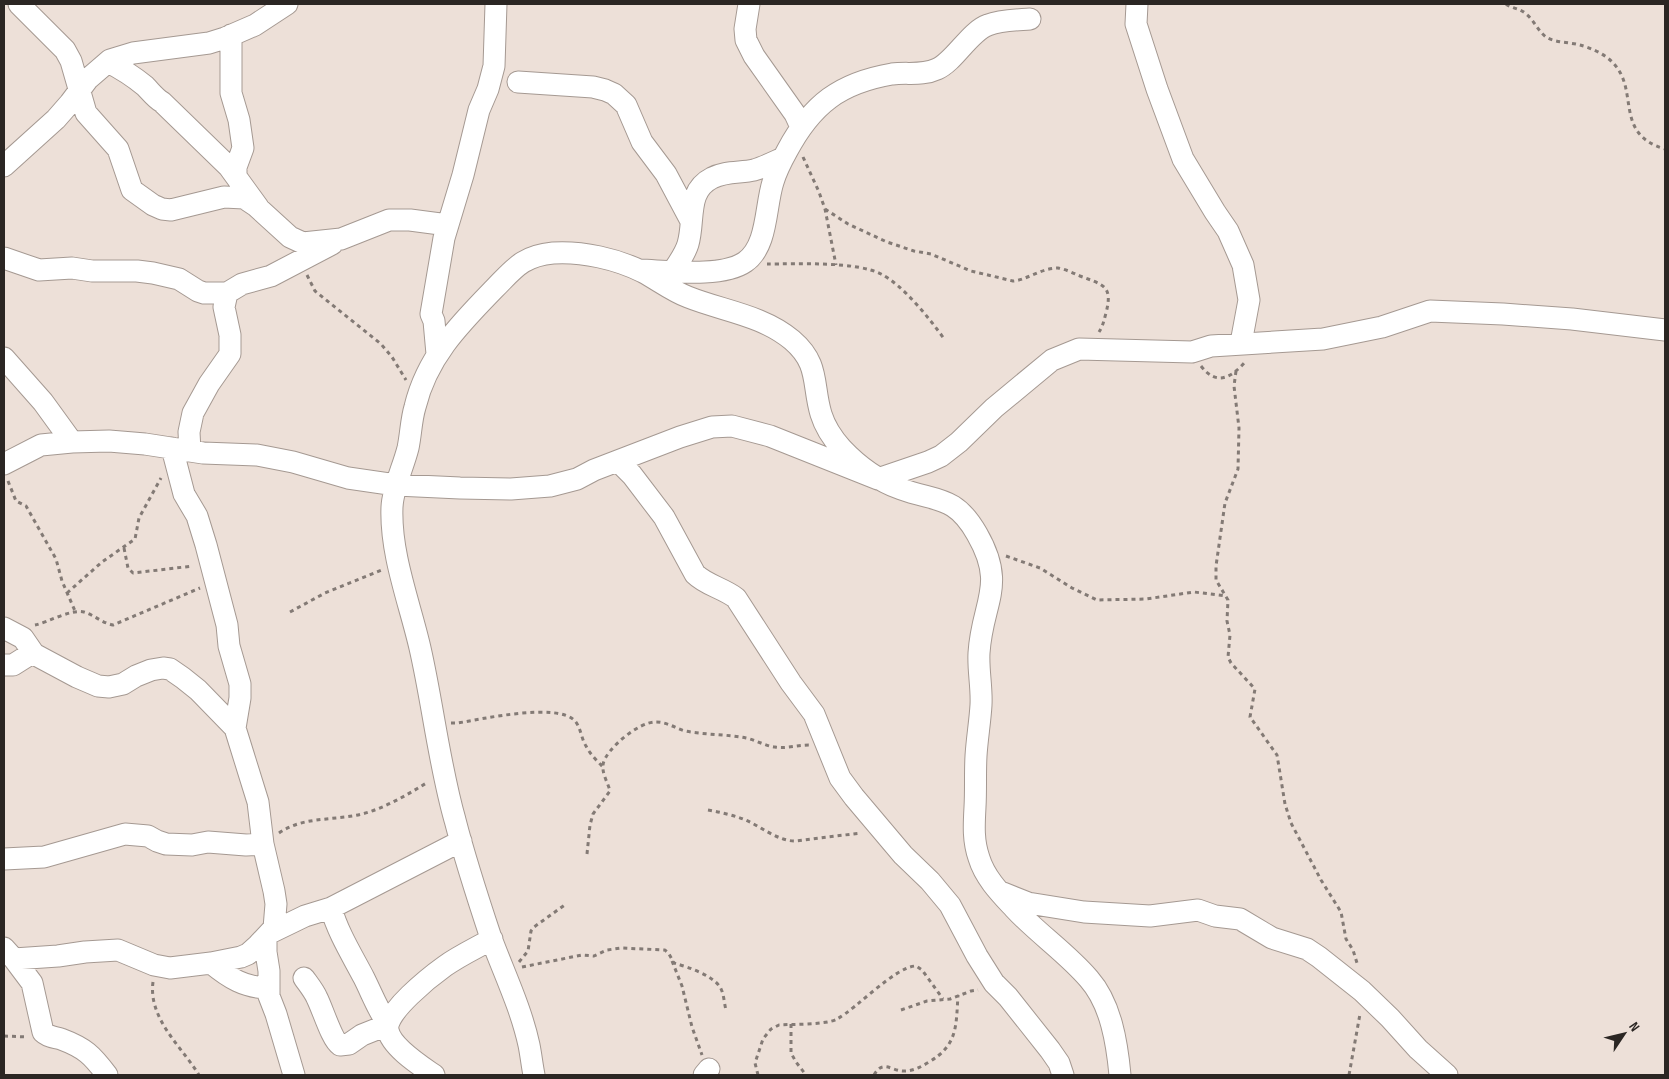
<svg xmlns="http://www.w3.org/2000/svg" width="1669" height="1079" viewBox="0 0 1669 1079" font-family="'Sofia Sans Condensed',sans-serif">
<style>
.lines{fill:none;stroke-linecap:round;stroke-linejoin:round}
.minor-casing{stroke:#a59992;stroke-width:23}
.path{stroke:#837a75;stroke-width:3;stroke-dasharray:4 4;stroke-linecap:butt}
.minor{stroke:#fff;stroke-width:21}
</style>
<rect width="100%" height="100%" fill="#ede0d8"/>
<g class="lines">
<defs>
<path id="minor" d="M19,4L65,50L71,61L86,113L118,149L132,190L153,205L162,209L171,210L224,197L244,198L256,206L290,237L303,243L341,239L389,220H410L448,225
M749,4L745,29L746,40L754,56L795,114L801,127
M1137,4L1136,24L1157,89L1183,159L1215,212L1228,231L1243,265L1249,300L1241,343
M231,35V93L239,120L243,148L236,167V176
M108,62C120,68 134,77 145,86C151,92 155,98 162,102L229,167L258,207
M518,82L593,87L605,90L614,94L626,105L642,142L666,174L691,221
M4,166L56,119L70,103L88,79L110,60L133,53L209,43L225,38L255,25L287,4
M4,258L39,270L72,268L92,271H137L153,273L179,279L198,291L204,293H227L242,284L271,276L332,244
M640,270C668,271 722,278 745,262C768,246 765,207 773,182C776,172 782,160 787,151C812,104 840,83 892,74C908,72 922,76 937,69C954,62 970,31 988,25C1001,20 1017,20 1030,19
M673,271C679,262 685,254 688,244C695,220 686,191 712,178C725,171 741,173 754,170C764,167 774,162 783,158
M437,354L434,321L431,314L444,238L463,175L479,110L488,89L494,66L496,4
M4,358L43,402L72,442
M190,451L189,432L193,413L209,384L230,354V335L224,307L227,293
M618,461L632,475L664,517L695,574C706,585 723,588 736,598L791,683L814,714L840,778L854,797L903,855L930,881L950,905L977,956L994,983L1008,997L1050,1050L1059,1063L1063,1075
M4,464L41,445L72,442L109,441L145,444L203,453L257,455L293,462L348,478L396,485L460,488L511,489L550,486L577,479L594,470L680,437L712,427L732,426L770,436L878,479L928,462L941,456L959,442L994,408L1052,360L1079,349L1192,352L1211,346L1323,339L1382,327L1430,311L1503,314L1572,319L1665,330
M4,628L23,638L34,654L77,677L98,686L109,687L123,684L136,676L151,670L163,668L170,669L183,678L198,690L235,728
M4,665H13L32,653
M4,859L44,857L125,834L148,836L157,841L166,844L192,845L208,842L246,845L263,844
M1003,893L1028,903L1084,912L1150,916L1198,910L1215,916L1240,919L1272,938L1307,949L1319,957L1362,991L1390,1018L1418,1049L1447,1075
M331,908C338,933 352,955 364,978C372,994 377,1008 387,1023
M272,932L305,916L331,908L461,841
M266,938V952L269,971V996L276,1014L294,1075
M4,948L14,959L32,983L43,1032C48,1037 54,1037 61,1039C85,1048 92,1055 107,1075
M14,959L58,956L85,952L118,950L154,965L170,968L211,963L241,957L248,954L258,945L274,928L276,904L274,891L263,844L258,802L235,728L240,698V684L229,646L227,625L206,545L197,516L184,494L172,448
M211,963C229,978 245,988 269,988
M304,978C309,985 314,991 317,998C323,1010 332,1040 340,1045L349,1044L362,1035L387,1025
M434,1075C421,1066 391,1047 388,1030C384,1013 431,976 445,966C459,956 476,948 492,939
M534,1075C532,1065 531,1055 529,1045C521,1008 504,973 491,938C478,899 465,859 455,820C439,764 433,705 420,648C410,604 390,554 392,507C393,487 403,468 408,448C411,434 411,420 415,407C427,357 459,325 494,289C514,269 522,256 553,253C582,251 617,259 643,272C658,280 672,291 688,297C723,311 762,315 792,340C820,364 812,384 821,414C825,427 833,439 842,449C858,466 879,481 901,489C937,502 955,495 977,534C1007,586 982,602 979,653C978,670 982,688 981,705C980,722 977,739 976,756C975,773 976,790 975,807C974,825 973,841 979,858C985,878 1001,894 1014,908C1037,933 1067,953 1089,979C1111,1004 1117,1043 1120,1075
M704,1075L709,1069"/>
</defs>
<use href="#minor" class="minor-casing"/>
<path class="path" d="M1506,4C1512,9 1520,8 1526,14C1534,20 1538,31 1546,37C1556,43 1569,42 1580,45C1591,48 1605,54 1613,63C1640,90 1613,134 1665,149
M803,157L819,192L825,209L836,265
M825,209L848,224L887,242L914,251L931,254L971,271L1013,281C1027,280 1041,268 1058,268C1065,269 1073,273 1080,276C1104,285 1113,286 1106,313C1104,320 1103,326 1099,332
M767,264C796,264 856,261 881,274C903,285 930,319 945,340
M307,275L315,291L381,344L392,357L406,380
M1201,366C1217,387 1232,377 1246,361
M1236,371L1234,386L1239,428L1238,469L1225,503L1216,566V580L1228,600L1227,621L1230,635L1228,657L1231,663L1255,689L1250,717L1277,755L1285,804L1291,823L1321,880L1341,912L1346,939L1353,950L1357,963
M8,481L16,501L26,506L56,559L62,581L75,611
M124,548L128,568L133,573L193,566
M1006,556L1040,568L1072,588L1097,600L1146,599L1194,592L1226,596
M67,593L102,562L135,539L139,518L161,478
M290,612L325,593L382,570
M35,625C49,622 70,609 84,612C94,615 102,623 113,625L200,588
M451,723H458C482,719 558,702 575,721C581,728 581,738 586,746C590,754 597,761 603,767
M708,810C720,812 732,815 743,819C761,826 777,841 795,841L861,833
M279,833C303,816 334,821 362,814C385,808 407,795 428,782
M587,854L590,825L593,814L610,791C608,783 602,774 603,765C605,749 640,721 656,722C667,722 675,728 685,731C705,735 726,734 746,738C756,740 765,746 775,747C786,749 797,745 809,745
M672,961L682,986L692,1027L702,1055
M519,962L528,951L531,931L534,927L566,904
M522,967L582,955L594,956L607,950L621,948L665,950L669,954L674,963C688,967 712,975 720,987C724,993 724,1003 726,1010
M153,982C148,1019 182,1047 199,1075
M901,1010L927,1001L950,999L971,991L978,990
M791,1024V1053L796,1062L806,1075
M4,1036L28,1037
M758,1075L755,1063L763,1039L771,1029L779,1025C793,1024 826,1025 837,1019C856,1009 896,966 916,966L922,970L943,999
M874,1075C883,1059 891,1071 904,1071C913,1071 921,1067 929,1062C958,1045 956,1026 958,995
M1349,1075L1360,1014"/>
<use href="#minor" class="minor"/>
</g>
<rect width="1669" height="1079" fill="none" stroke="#2b2623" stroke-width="10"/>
<g transform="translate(1624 1034) rotate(55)" stroke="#ede0d8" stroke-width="4" paint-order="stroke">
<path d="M0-4L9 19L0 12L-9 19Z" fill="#2b2623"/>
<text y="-8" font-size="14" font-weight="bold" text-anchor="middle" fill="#2b2623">N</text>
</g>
</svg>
